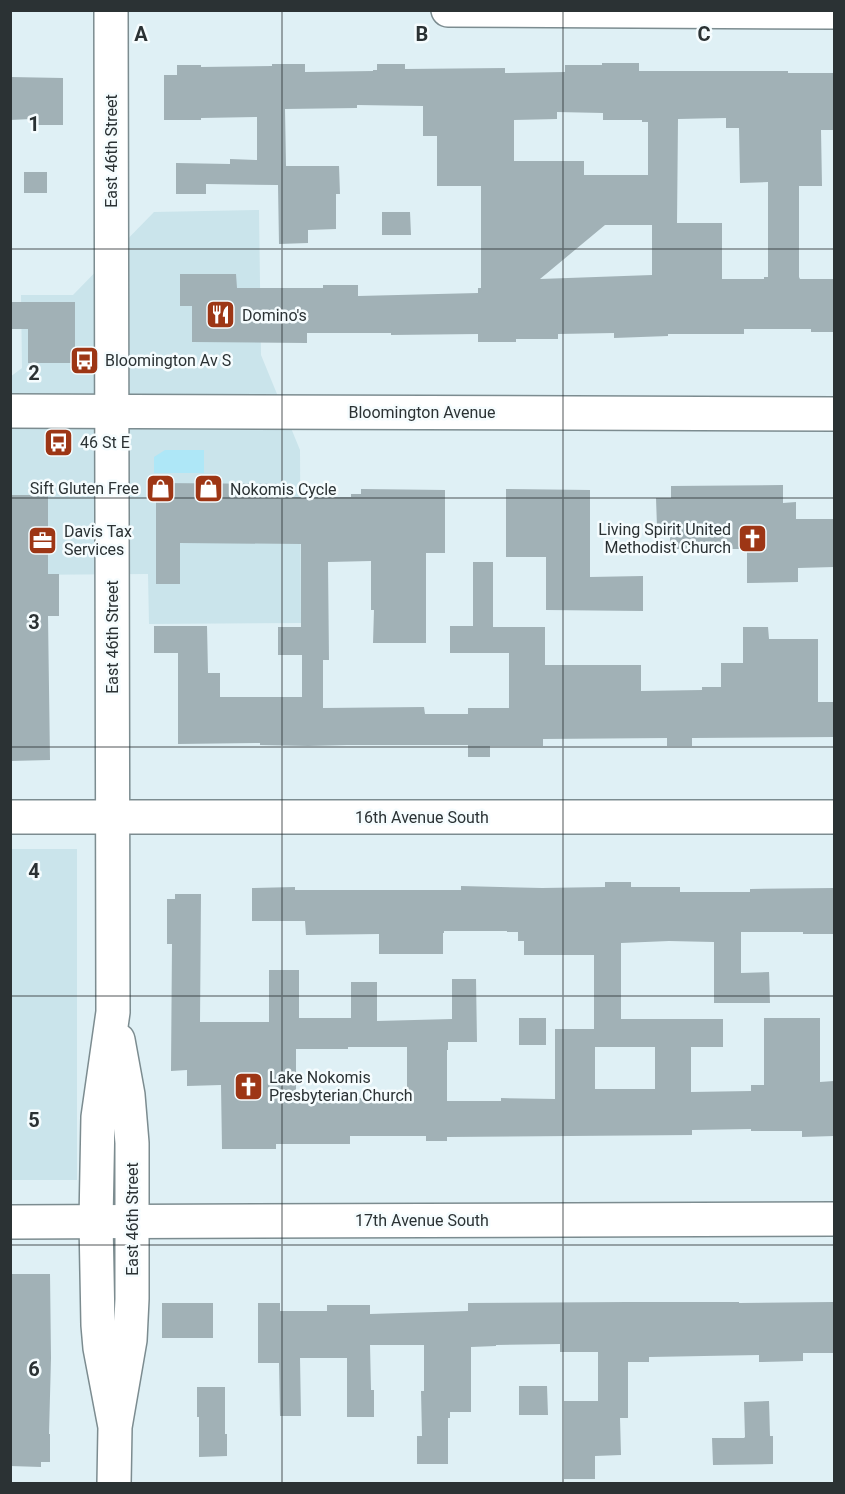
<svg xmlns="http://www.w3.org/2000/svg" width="845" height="1494" viewBox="0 0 845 1494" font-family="Roboto,sans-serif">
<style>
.built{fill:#cae4eb}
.green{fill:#aee7f7}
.building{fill:#a1b1b6;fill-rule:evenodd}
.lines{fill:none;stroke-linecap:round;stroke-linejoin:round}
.minor-casing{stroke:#7c8c90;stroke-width:36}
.major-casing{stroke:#7c8c90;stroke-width:36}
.minor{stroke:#fff;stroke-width:33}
.major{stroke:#fff;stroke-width:33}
.grid{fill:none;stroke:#2b3234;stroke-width:1.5;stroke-opacity:0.55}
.labels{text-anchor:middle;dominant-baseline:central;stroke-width:5;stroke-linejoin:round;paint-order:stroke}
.street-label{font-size:16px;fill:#2b3234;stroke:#f5fcfe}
.poi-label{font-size:16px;fill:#2b3234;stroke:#f5fcfe;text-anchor:start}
.grid-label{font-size:20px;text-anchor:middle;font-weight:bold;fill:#2b3234;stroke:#f5fcfe;stroke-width:5;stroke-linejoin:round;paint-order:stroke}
</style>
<rect width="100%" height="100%" fill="#dff0f5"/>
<path class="built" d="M259,210L261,355L300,450L301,623L149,624L148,574L11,575L10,377L22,368L21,295H73L154,212Z
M10,849H77V1180H11Z"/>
<path class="green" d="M165,450H204V473H154V457Z"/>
<path class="building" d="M602,63H639V71H788V73H834V130H821L822,186H799V277L800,279H834V332H811V329H744V334H668V336L614,338V333L558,334V339H516V342H478V334L391,335V333H307V343L192,342V306H180V274H236L237,288H323V285H358V296L478,293V288H481V186H437V136H423V106L357,105V108L285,109L286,166H339L340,194H336V229L308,230V243L279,244L278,185L206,184V194H176V163L230,164V159L257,160V117L201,118V120H164V75H177V65H201V67L272,66V64H305V72L373,71V70H377V64H405V69L505,68V73L565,72V65H602ZM557,112L603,113V120H642V122H648V175H584V161H514V120L557,119ZM726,118V128H739L740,183L768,182V277H764V279H722V223H677L678,119ZM605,225H652V275L540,279Z
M10,77L63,78V125H31V119L10,120Z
M24,172H47V193H24Z
M382,212H410L411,235H382Z
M10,302H75V363H28V329H10Z
M156,483L291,484V497H351V494H361V489L445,490V553H426V643H373L374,610H371V561L328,562L329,660H323V708L424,707L425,714H468V708H509V653H450V626H473V562H493V627H545V665H641V691L702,690V687H721V663H743V627H768L769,639H818V702H834V737L692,738V746H667V738L543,739V746H490V757H468V745H347L308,746L260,745V743L178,744V653H154V626H207L208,673H220V697H302V655H278V627H301V544L180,543V584H156Z
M783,485V503L796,502V519H834V567L798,568V582L747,583V549H670V527H657L656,498H671V486Z
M506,489L590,490V577L643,576V611L546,610V557H506Z
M10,495H48V574H59V616H48L50,760L10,761Z
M605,882H631V887H680V892H750V889L834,888V934H803V932H741V973L769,972L770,1003H714V942L669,941L621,943V1019H723V1047H691V1092L751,1091V1085H764V1018H820V1082L834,1081V1136L802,1137V1131H751V1129L692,1130V1135L447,1137V1141H426V1136H350V1144H276V1149H222L221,1085L187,1086V1070L171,1071L172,944H167V899H175V894H201L200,1022H269V970H299V1018H351V982H377V1021L452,1019V979H476L477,1042H448V1050H447V1101H501V1098L555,1099V1029H594V955H524V941H518V932H507V931H444V933H443V954H379V934L306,935L305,921H252V888L295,887V890H461V886L542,888L605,887ZM348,1047H407V1098H349V1096H296V1049H348ZM595,1047H655V1089H595Z
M519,1018H546V1045H519Z
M10,1274H50L51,1358L49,1434H50V1462H41V1467L10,1466Z
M628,1302H739V1303L834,1302V1353H803V1361L759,1362V1355L649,1357V1362H628V1418H620L621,1455L595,1456V1479H564V1401H598V1352H560V1344L496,1345V1346L471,1347V1412H450V1418H448V1464H417V1436H422L421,1391H424V1345H370L371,1390H374V1417H347V1358H300L301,1416H280L279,1363H258V1303H280V1311H327V1305H370V1314L468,1311V1303Z
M162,1303H213V1338H162Z
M519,1386H547L548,1415H519Z
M197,1387H225V1434H227V1456L199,1457V1417H197Z
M769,1401L770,1436H773V1464L713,1465L712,1438H744L745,1437L744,1402Z"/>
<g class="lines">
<defs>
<path id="minor" d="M448,10L834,12
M10,411L834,414
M10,817H834
M10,1222L834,1219"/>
<path id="major" d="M111,10L113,1012L98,1117L96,1221L98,1325L100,1348L115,1427
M114,1484L115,1427L130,1340L132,1299V1143L128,1095L118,1040"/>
</defs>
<use href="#minor" class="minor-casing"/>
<use href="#major" class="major-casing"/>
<use href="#minor" class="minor"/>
<use href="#major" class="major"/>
</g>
<path class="grid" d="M282,10V1484M563,10V1484M10,249H834M10,498H834M10,747H834M10,996H834M10,1245H834"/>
<defs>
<symbol id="restaurant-square" viewBox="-11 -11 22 22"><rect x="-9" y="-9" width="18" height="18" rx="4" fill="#9d3615" stroke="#f5fcfe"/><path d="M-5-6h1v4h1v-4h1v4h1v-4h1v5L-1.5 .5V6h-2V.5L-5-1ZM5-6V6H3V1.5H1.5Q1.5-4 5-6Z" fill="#fff"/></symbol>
<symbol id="bus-square" viewBox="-11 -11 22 22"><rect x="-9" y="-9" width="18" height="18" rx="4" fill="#9d3615" stroke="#f5fcfe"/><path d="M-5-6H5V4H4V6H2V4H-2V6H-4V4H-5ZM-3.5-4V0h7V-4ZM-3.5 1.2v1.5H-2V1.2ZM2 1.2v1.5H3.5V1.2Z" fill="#fff"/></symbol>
<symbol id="shop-square" viewBox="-11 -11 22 22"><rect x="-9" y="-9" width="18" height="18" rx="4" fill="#9d3615" stroke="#f5fcfe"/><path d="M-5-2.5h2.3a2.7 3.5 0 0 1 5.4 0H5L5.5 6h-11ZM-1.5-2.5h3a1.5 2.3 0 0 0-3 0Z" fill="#fff"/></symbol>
<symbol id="church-square" viewBox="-11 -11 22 22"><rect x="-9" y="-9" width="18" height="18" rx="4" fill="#9d3615" stroke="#f5fcfe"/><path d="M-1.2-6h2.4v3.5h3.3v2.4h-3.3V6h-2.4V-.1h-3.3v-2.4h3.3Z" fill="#fff"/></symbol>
<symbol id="office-square" viewBox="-11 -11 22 22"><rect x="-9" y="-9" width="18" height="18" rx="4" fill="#9d3615" stroke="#f5fcfe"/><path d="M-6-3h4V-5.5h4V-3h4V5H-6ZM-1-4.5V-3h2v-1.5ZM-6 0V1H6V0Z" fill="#fff"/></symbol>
</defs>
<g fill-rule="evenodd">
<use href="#restaurant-square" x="204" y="298" width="33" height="33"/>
<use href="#bus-square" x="68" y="344" width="33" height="33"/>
<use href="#bus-square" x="42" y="426" width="33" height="33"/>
<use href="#shop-square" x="144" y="472" width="33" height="33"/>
<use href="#shop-square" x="192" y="472" width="33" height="33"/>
<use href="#church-square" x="736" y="522" width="33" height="33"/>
<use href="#office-square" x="26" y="524" width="33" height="33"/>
<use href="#church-square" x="232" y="1070" width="33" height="33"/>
</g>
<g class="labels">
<g class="street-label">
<text transform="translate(111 151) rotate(-90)">East 46th Street</text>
<text x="422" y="412">Bloomington Avenue</text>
<text transform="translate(112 637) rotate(-90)">East 46th Street</text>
<text x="422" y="817">16th Avenue South</text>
<text transform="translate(132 1219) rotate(-90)">East 46th Street</text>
<text x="422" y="1220">17th Avenue South</text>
</g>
<g class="poi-label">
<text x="242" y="315">Domino's</text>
<text x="105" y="360">Bloomington Av S</text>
<text x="80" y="442">46 St E</text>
<text x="139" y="488" text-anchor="end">Sift Gluten Free</text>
<text x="230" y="489">Nokomis Cycle</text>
<text x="731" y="529" text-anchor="end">Living Spirit United<tspan x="731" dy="18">Methodist Church</tspan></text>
<text x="64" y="531">Davis Tax<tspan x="64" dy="18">Services</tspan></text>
<text x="269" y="1077">Lake Nokomis<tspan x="269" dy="18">Presbyterian Church</tspan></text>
</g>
</g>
<g class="grid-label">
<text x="141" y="41">A</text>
<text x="422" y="41">B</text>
<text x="704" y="41">C</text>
<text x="34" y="131">1</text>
<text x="34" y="380">2</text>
<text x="34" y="629">3</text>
<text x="34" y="878">4</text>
<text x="34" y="1127">5</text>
<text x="34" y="1376">6</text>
</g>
<rect width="845" height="1494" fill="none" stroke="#2b3234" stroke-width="24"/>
</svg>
